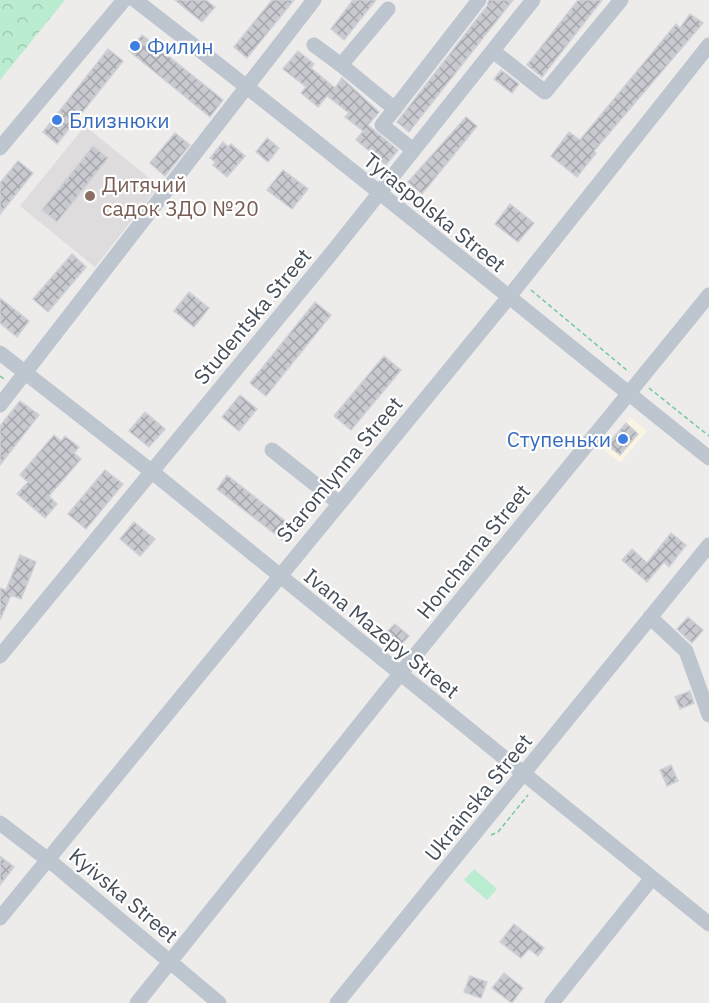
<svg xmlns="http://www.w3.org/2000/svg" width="709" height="1003" viewBox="0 0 709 1003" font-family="'IBM Plex Sans',sans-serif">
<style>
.commercial{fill:#faf4e3}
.education{fill:#dfdcdd}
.park{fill:url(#park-crowns)}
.pitch{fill:#baeccf}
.building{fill:url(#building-cross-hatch);stroke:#cfd1d7;stroke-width:1.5}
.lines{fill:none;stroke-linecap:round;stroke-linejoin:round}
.path{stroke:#73c8a1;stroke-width:1.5;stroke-dasharray:4.5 3;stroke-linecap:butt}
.minor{stroke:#bdc5ce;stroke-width:15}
.shop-dot{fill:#3f7fe0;stroke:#fff;stroke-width:2}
.education-dot{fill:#8d6e63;stroke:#fff;stroke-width:2}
.labels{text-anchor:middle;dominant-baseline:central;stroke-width:4.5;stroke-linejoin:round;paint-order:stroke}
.shop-label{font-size:21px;fill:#366cbe;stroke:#fff;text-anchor:start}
.education-label{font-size:21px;fill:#785e54;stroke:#fff;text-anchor:start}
.street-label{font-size:21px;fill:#454e58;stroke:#fff}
</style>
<defs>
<pattern id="park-crowns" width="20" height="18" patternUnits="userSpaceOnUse" patternTransform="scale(1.5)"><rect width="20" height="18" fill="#baeccf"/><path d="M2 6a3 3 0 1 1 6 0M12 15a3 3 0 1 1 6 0" fill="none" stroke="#a1ccb4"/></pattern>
<pattern id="building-cross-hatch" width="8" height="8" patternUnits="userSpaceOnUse" patternTransform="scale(1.5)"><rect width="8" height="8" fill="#c8cad0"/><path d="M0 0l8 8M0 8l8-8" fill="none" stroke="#a4a6ac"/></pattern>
</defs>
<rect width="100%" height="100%" fill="#eeebeb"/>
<path class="commercial" d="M630,417L647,431L620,463L603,449Z"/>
<path class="education" d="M85,126L159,186L95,267L20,206Z"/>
<path class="park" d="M0,0H65L0,80Z"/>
<path class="pitch" d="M474,869L497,889L487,900L464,880Z"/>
<path class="building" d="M175,0H206L215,7L202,22Z
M272,0H294L247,58L234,47Z
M353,0H376L344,40L331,29Z
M489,0H513L409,132L397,122L487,6Z
M578,0H602L542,77L527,65Z
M690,14L703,23L594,151L596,153L577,177L551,156L569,132L580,140L676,24L680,28Z
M142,35L223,100L210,117L129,51Z
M108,49L123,61L57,144L43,132Z
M298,51L314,64L311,68L335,88L342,78L379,112L368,125L398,150L386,165L356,140L363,131L345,117L349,113L327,96L318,107L301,93L306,87L283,69Z
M501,70L519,84L512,93L494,79Z
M466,117L477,126L422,194L408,182Z
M175,133L190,145L165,176L150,163Z
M267,138L279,148L268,162L256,152Z
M223,142L228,147L231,144L245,156L227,177L213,165L215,162L210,158Z
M93,146L108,158L57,222L42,210Z
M18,161L33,173L0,214V183Z
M283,170L308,189L292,209L267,190Z
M510,204L534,223L518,242L495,224Z
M72,254L86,267L48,312L33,299Z
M189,292L209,308L194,327L174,311Z
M0,298L29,321L17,337L0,323Z
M315,302L331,315L266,396L250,383Z
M384,356L401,370L351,430L334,416Z
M240,395L257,409L239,431L222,417Z
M20,401L39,415L0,465V426Z
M145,412L165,429L149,447L129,431Z
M626,423L638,434L620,455L607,445Z
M54,435L61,441L65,436L79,447L74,453L81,459L49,496L57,504L45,518L17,494L28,482L20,475Z
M105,470L123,484L86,529L68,514Z
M227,475L294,528L284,541L217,489Z
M134,522L155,539L140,556L120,539Z
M671,533L686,545L669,567L664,562L647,582L622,560L632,549L647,563Z
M20,555L36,562L21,599L11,595L0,620V588L6,590Z
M688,617L703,630L692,643L677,629Z
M395,624L409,636L398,648L384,635Z
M690,691L694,703L680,709L675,697Z
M671,765L678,781L667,786L660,770Z
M0,856L14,867L0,885Z
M514,924L544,948L538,956L529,949L521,958L500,942Z
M504,973L523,988L512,1003L492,988Z
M470,976L487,982L481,998L464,992Z"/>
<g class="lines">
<path class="path" d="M531,290L629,372
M0,376L4,379
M649,388L709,436
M491,835L498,832L528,795"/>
<path class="minor" d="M135,0C329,149 518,305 709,458
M388,9L341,65L395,109
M314,45L341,65
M493,51L545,92L621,0
M0,148L124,0
M413,150L382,125L479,0
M0,353L151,471L709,924
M0,405L314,0
M272,450L339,503
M650,617L686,651L709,715
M0,656L330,255L533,0
M0,823L56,866L219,1003
M0,918L508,298L709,45
M137,1003L400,674L709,295
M337,1003L709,545
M552,1003L652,878"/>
</g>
<g class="shop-dot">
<circle cx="135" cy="46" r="6"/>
<circle cx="57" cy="120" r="6"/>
<circle cx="623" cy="439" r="6"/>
</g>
<circle class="education-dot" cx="90" cy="196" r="6"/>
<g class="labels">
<g class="shop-label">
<text x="147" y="46">Филин</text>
<text x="69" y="120">Близнюки</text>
<text x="611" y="439" text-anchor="end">Ступеньки</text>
</g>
<g class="education-label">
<text x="102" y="184">Дитячий<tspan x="102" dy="24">садок ЗДО №20</tspan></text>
</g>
<g class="street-label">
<text transform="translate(435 212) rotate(39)">Tyraspolska Street</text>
<text transform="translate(252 316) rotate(-50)">Studentska Street</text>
<text transform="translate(339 469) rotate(-50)">Staromlynna Street</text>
<text transform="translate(473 551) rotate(-51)">Honcharna Street</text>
<text transform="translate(382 633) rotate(39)">Ivana Mazepy Street</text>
<text transform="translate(478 797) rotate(-51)">Ukrainska Street</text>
<text transform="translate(124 895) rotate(40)">Kyivska Street</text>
</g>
</g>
</svg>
